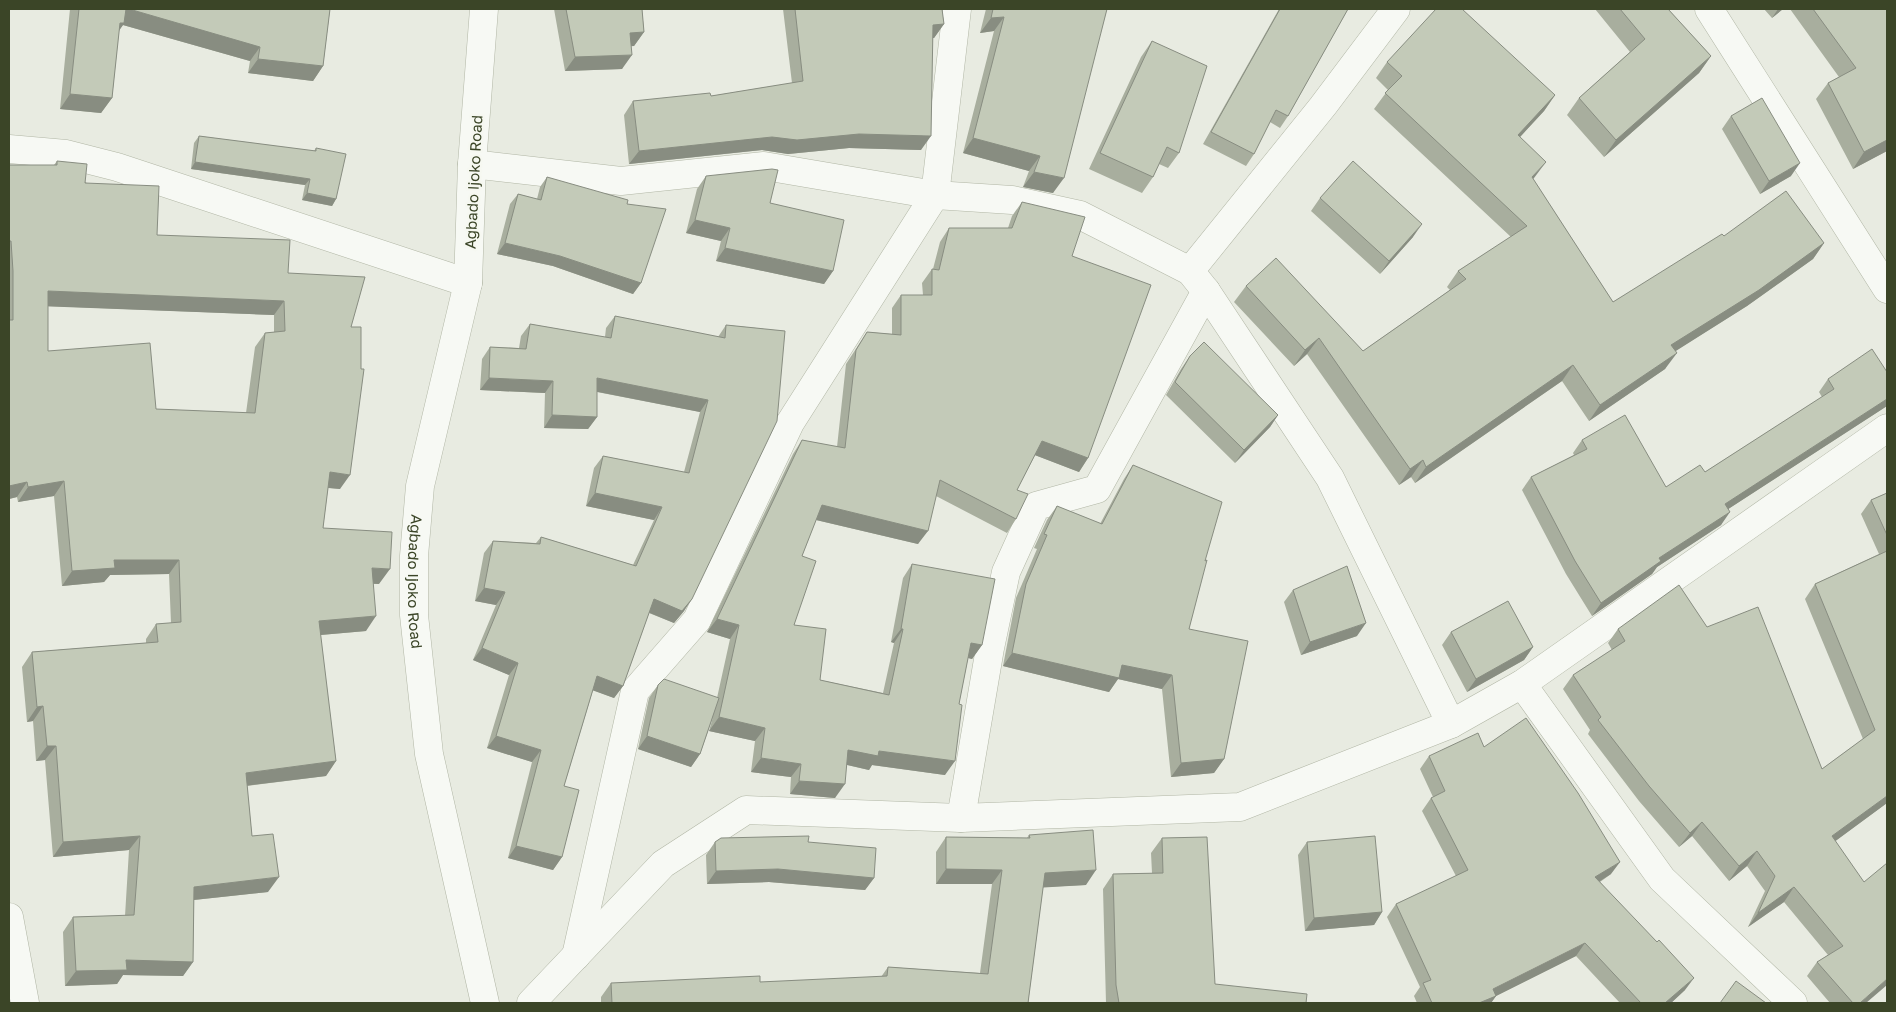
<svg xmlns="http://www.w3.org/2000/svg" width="1896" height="1012" viewBox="0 0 1896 1012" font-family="'Golos Text',sans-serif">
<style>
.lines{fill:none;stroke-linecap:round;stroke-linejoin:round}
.minor-casing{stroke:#b1b6a5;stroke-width:29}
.minor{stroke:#f7f9f4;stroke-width:28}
.wall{fill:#a8ae9e;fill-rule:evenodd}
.shaded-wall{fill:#888d81}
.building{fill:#c3cab8;stroke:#888d81;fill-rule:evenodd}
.labels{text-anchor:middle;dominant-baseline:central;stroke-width:5;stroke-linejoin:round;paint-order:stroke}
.street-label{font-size:15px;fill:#3b4527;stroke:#f6f8f1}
</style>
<rect width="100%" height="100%" fill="#e8ebe1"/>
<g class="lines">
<defs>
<g id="minor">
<path id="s1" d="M484,9L472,164L468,283L420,486L414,556V615L429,754L485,1003"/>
<path d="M1709,9L1887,289"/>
<path d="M9,149L66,154L117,167L468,283"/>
<path d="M472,164L621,181L764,166L935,195L1012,200L1080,215L1190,271L1206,291L1330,478L1451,724"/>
<path d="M1190,271L1323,106L1396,9"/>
<path d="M1522,684L1662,879L1793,1003"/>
<path d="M961,818L990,648L1006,572L1036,506L1097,489L1206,291"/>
<path d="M9,917L25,1003"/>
<path d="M576,956L635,691L697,620L790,423L935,195L957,9"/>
<path d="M531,1003L663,864L746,810L961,818L1240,807L1451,724L1522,684L1887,428"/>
</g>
</defs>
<use href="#minor" class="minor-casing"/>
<use href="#minor" class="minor"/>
</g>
<path class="wall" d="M70,9H330L323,66L313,81L248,73L250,61L123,25L119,30L112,98L101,113L60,109Z
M554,9H642L644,32L634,46H631L622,69L565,71Z
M783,9H942L944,24L934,38H933L921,150L849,148L788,154L762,150L629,164L624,115L633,101L711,96L792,83Z
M986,9H1107L1053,193L1023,187L1029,171L963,153L994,31L980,33Z
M1279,9H1348L1288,116L1280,128L1270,122L1254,154L1246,166L1203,144Z
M1595,9H1668L1711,56L1699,73L1604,157L1567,115L1579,98L1630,52Z
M1764,9H1783L1772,18Z
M1790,9H1887V151L1853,169L1816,99L1828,83L1839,77Z
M1152,41L1179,153L1168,168L1159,164L1153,177L1142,193L1089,169L1141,57Z
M1387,62L1555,95L1544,111L1520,137L1533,179L1613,302L1724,236L1824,243L1813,259L1747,306L1675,351L1665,369L1589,421L1562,381L1415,483L1411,477L1399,485L1307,354L1294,366L1234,302L1246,286L1363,351L1450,290L1447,287L1458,271L1511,237L1374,109L1388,90L1376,78Z
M1731,116L1791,176L1760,194L1722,129Z
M199,136L314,151L316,148L336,199L332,206L302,200L305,185L191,169L194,143Z
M57,161L157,235L288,273L351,327L340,489L328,488L323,528L379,584H373L366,631L320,635L336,761L326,776L247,786L252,836L268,892L194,900L193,962L183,976L123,975L117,984L65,986L63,932L73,917L125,916L129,850L53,857L45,760L36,761L33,721L27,722L22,667L32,652L146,643V639L156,624L171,623L169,574L110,575L104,582L62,586L54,496L18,502L17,497L9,499V165H54ZM48,306L274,315V332L265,333L255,347L246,413L156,409L48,351Z
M706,176L770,203L833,271L824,284L716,261L721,241L686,233L697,189Z
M547,177L627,204L641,283L633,294L553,266L497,254L510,204L518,194L537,199L540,187Z
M1320,198L1413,237L1380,274L1311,211Z
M1022,202L1072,256L1088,458L1079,472L1035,455L1017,490L1016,519L1007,533L936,496L918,544L816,520L802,556L794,625L820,680L883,693L894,643L891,642L903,578L912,564L982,645L972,659L968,658L945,775L872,765L869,770L847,765L835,798L790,794L791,777L751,772L755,741L709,731L713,717L700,754L691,767L638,749L649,698L658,685L717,698L730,639L707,632L793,454L802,440L837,447L846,364L867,332L892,334V308L901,295H923L922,283L932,269H933L940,242L949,228H1008L1012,216Z
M615,316L718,337L726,325L785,331L684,611L674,623L649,613L623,686L614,698L593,690L564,786L562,857L553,870L508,858L532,762L487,748L509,675L473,660L496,605L475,601L484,553L493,541L536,543L541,537L633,565L654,520L586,506L594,468L603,456L684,472L700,412L597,392V417L588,429L544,428L545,393L480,390L482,359L490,347L519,348L521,336L530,324L605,337L606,328Z
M1190,356L1278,415L1270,427L1235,463L1166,395L1181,369Z
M1887,372V406L1728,509L1721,525L1657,567L1652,574L1592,616L1566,574L1522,490L1531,477L1574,455L1573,453L1582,440L1666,487L1705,472L1822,397L1819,392L1828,379Z
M1133,465L1205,561L1189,629L1224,759L1214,773L1171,777L1162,689L1118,679L1109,692L1003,666L1016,598L1037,549L1034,548L1047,520L1057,506L1100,524L1124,479Z
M1887,493V803L1835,841L1866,1003H1830L1807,976L1817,962L1828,955L1784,902L1748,927L1765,891L1747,866L1729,881L1692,836L1679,847L1639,801L1588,734L1590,730L1563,689L1573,675L1612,650L1608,643L1618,629L1707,627L1822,769L1863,739L1805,599L1815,584L1879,554L1861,514L1871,500Z
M1293,590L1357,636L1301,655L1284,602Z
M1451,632L1533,647L1524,660L1467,692L1442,645Z
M1484,747L1611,874L1600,882L1685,990L1671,1003H1620L1576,956L1496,996L1491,1003H1417L1414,996L1420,987L1387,917L1396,904L1456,876L1422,811L1431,798L1433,797L1420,769L1429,756Z
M1029,835L1086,885L1043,887L1028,1003H601V997L611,983L760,982L881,977L888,967L980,973L992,884H936V852L946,837L1027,838Z
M1162,838L1215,984L1306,1003H1106L1103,889L1113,874L1152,873L1151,853Z
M715,842H808L874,878L865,890L769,882L707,884L706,855Z
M1307,842L1382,912L1374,925L1305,931L1298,855Z"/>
<path class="shaded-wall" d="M125,9H129L260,47L250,61L123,25L114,38Z
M1778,9H1783L1772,18Z
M1004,17L994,31L980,33L991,18Z
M944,24L934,38L923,39L933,25Z
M644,32L634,46L620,47L630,33Z
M632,55L622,69L565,71L575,57Z
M1711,56L1699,73L1604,157L1616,140Z
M258,59L323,66L313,81L248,73Z
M70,94L112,98L101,113L60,109Z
M1555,95L1544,111L1507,151L1518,135Z
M859,134L931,136L921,150L849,148L788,154L762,150L629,164L639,151L772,137Z
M973,138L1040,156L1029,171L963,153Z
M1887,140V151L1853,169L1864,152Z
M195,162L310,179L305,185L191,169Z
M1546,162L1534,178L1520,193L1532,177Z
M1800,163L1791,176L1760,194L1769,181Z
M1034,172L1064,178L1053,193L1023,187Z
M307,193L336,199L332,206L302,200Z
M695,220L730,228L721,241L686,233Z
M1422,224L1413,237L1380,274L1389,261Z
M505,243L560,256L641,283L633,294L553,266L497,254Z
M1824,243L1813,259L1747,306L1660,361L1671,345Z
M725,248L833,271L824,284L716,261Z
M48,291L284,301L274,315L38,306Z
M1319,338L1307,354L1294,366L1305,350Z
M1677,353L1665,369L1589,421L1600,405Z
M1573,365L1562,381L1415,483L1426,467Z
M489,378L553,381L545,393L480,390Z
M597,378L708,400L700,412L588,390Z
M1887,399V406L1716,517L1725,504Z
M552,415L597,417L588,429L544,428Z
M1278,415L1270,427L1235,463L1244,450Z
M1042,441L1088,458L1079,472L1032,454Z
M1423,460L1411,477L1399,485L1410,469Z
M330,472L350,475L340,489L320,487Z
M64,481L54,496L18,502L28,487Z
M27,482L17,497L9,499V486Z
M595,493L662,507L654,520L586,506Z
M822,505L928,531L918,544L812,519Z
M1730,512L1721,525L1657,567L1652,574L1592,616L1601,603L1659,558Z
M114,560H179L169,574L110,575L104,582L62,586L72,571Z
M372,568L390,569L379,584L362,583Z
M484,588L505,592L496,605L475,601Z
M654,599H692L684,611L674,623L645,611Z
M376,616L366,631L309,636L319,621Z
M717,619L739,625L730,639L707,632Z
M1366,623L1357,636L1301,655L1310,642Z
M901,629H903L894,643L891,642Z
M971,643L982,645L972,659L961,656Z
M1533,647L1524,660L1467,692L1476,679Z
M482,648L518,663L509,675L473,660Z
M1012,653L1122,665L1172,675L1162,689L1118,679L1109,692L1003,666Z
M597,676L623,686L614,698L589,689Z
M43,706L33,721L27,722L37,707Z
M719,717L765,728L755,741L709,731Z
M496,736L541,750L532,762L487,748Z
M647,736L700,754L691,767L638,749Z
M47,746H56L45,760L36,761Z
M848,750L879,751L955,761L945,775L872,765L869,770L839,763Z
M761,758L801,764L791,777L751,772Z
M1224,759L1214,773L1171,777L1181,763Z
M336,761L326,776L236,787L246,773Z
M799,781L845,784L835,798L790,794Z
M1887,796V803L1822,851L1832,836Z
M1702,822L1692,836L1679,847L1690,833Z
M140,836L129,850L53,857L63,842Z
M516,846L562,857L553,870L508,858Z
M1757,851L1747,866L1729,881L1739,866Z
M1620,862L1611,874L1586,890L1595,877Z
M778,869L874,878L865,890L769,882L707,884L716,871Z
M946,869L1002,870L992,884H936Z
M1096,870L1086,885L1035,888L1045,873Z
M279,877L268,892L184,901L194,887Z
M1794,887L1784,902L1748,927L1758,913Z
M1382,912L1374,925L1305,931L1314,918Z
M1585,943L1576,956L1490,999L1496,996L1491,1003H1479L1493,989Z
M126,960L193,962L183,976L123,975L117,984L65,986L76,971Z
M1694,978L1685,990L1671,1003H1665Z
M1887,979V985L1866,1003H1860Z"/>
<path class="building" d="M79,9H126L124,23H120L112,98L70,94Z
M129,9H330L323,66L258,59L260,47Z
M566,9H642L644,32L630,33L632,55L575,57Z
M795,9H942L944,24L933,25L931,136L859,134L797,140L772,137L639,151L633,101L710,93L711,96L803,81Z
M993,9H1107L1064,178L1034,172L1040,156L973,138L1004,17L991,18Z
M1280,9H1348L1288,116L1276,110L1254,154L1211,132Z
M1436,9H1462L1555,95L1518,135L1546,162L1532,177L1613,302L1722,234L1724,236L1786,191L1824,243L1759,290L1671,345L1677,353L1600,405L1573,365L1426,467L1423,460L1410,469L1319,338L1305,350L1246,286L1276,258L1363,351L1466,279L1458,271L1527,226L1385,93L1402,76L1387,62Z
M1620,9H1668L1711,56L1616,140L1579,98L1645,39Z
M1813,9H1887V140L1864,152L1828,83L1856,68Z
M1152,41L1207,66L1179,153L1167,147L1153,177L1100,153Z
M1762,98L1800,163L1769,181L1731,116Z
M199,136L316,151V148L346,154L336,199L307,193L310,179L195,162Z
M57,161L87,164L85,183L159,186L157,235L290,240L288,273L365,277L351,327H361V369H364L350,475L330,472L323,528L392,532L390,569L372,568L376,616L319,621L336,761L246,773L252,836L273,834L279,877L194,887L193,962L126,960L127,970L76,971L73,917L134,915L140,836L63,842L56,746H47L43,706L37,707L32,652L158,642L156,624L181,622L179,560H114L115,568L72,571L64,481L28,487L27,482L9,486V320H13V271L11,241H9V165H57ZM48,291L284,301L285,331L265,333L255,413L156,409L150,343L48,351Z
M1353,161L1422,224L1389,261L1320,198Z
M772,169L778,170L770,203L844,220L833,271L725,248L730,228L695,220L706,176Z
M547,177L628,200L627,204L666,209L641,283L560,256L505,243L518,194L541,200Z
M1022,202L1085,217L1072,256L1151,285L1088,458L1042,441L1017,490L1028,494L1016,519L940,480L928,531L822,505L802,556L816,561L794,625L826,629L820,680L889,695L903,629H901L912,564L995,579L982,645L971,643L959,704L962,705L955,761L879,751L878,756L848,750L845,784L799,781L801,764L761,758L765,728L719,717L739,625L717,619L802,440L845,448L856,350L867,332L901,335V295H932V269L939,270L949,228H1012Z
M615,316L725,338L726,325L785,331L777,421L692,599L682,611L654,599L623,686L597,676L564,786L579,790L562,857L516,846L541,750L496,736L518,663L482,648L505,592L484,588L493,541L540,544L541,537L636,566L662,507L595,493L603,456L689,473L708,400L597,378V417L552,415L553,381L489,378L490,347L526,349L530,324L611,338Z
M1204,342L1278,415L1244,450L1175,382L1190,356Z
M1872,349L1887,372V399L1725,504L1730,512L1659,558L1661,561L1601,603L1575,561L1531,477L1587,449L1582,440L1625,415L1666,487L1700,465L1705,472L1834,389L1828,379Z
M1133,465L1222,502L1205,561L1207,560L1189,629L1248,641L1224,759L1181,763L1172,675L1122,665L1119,678L1012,653L1026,584L1047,535L1044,534L1057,506L1102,524Z
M1887,493V535L1871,500Z
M1887,551V796L1832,836L1864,882L1887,863V979L1860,1003H1853L1817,962L1843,946L1794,887L1758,913L1775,876L1757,851L1739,866L1702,822L1690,833L1649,786L1598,720L1601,717L1573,675L1625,641L1618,629L1679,585L1707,627L1758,607L1822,769L1875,730L1815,584Z
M1347,566L1366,623L1310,642L1293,590Z
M1508,601L1533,647L1476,679L1451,632Z
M664,679L719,698L700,754L647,736L658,685Z
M1526,718L1578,793L1620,862L1595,877L1657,942L1659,940L1694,978L1665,1003H1641L1585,943L1493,989L1496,996L1479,1003H1432L1423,983L1431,980L1396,904L1468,870L1431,798L1445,791L1429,756L1478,733L1484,747Z
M1093,830L1096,870L1045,873L1028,1003H612L611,983L760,976V982L887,976L888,967L988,974L1002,870L946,869V837L1030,838L1029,835Z
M809,836L808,842L876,848L874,878L778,869L716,871L715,842L721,838Z
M1375,836L1382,912L1314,918L1307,842Z
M1207,837L1215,984L1307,994L1306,1003H1119L1116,985L1113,874L1163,873L1162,838Z
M1736,981L1766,1003H1720Z"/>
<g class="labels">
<g class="street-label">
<text transform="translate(473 182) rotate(-87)">Agbado Ijoko Road</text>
<text stroke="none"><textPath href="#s1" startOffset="579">Agbado Ijoko Road</textPath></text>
</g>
</g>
<rect width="1896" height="1012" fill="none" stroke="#3b4527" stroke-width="20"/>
</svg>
